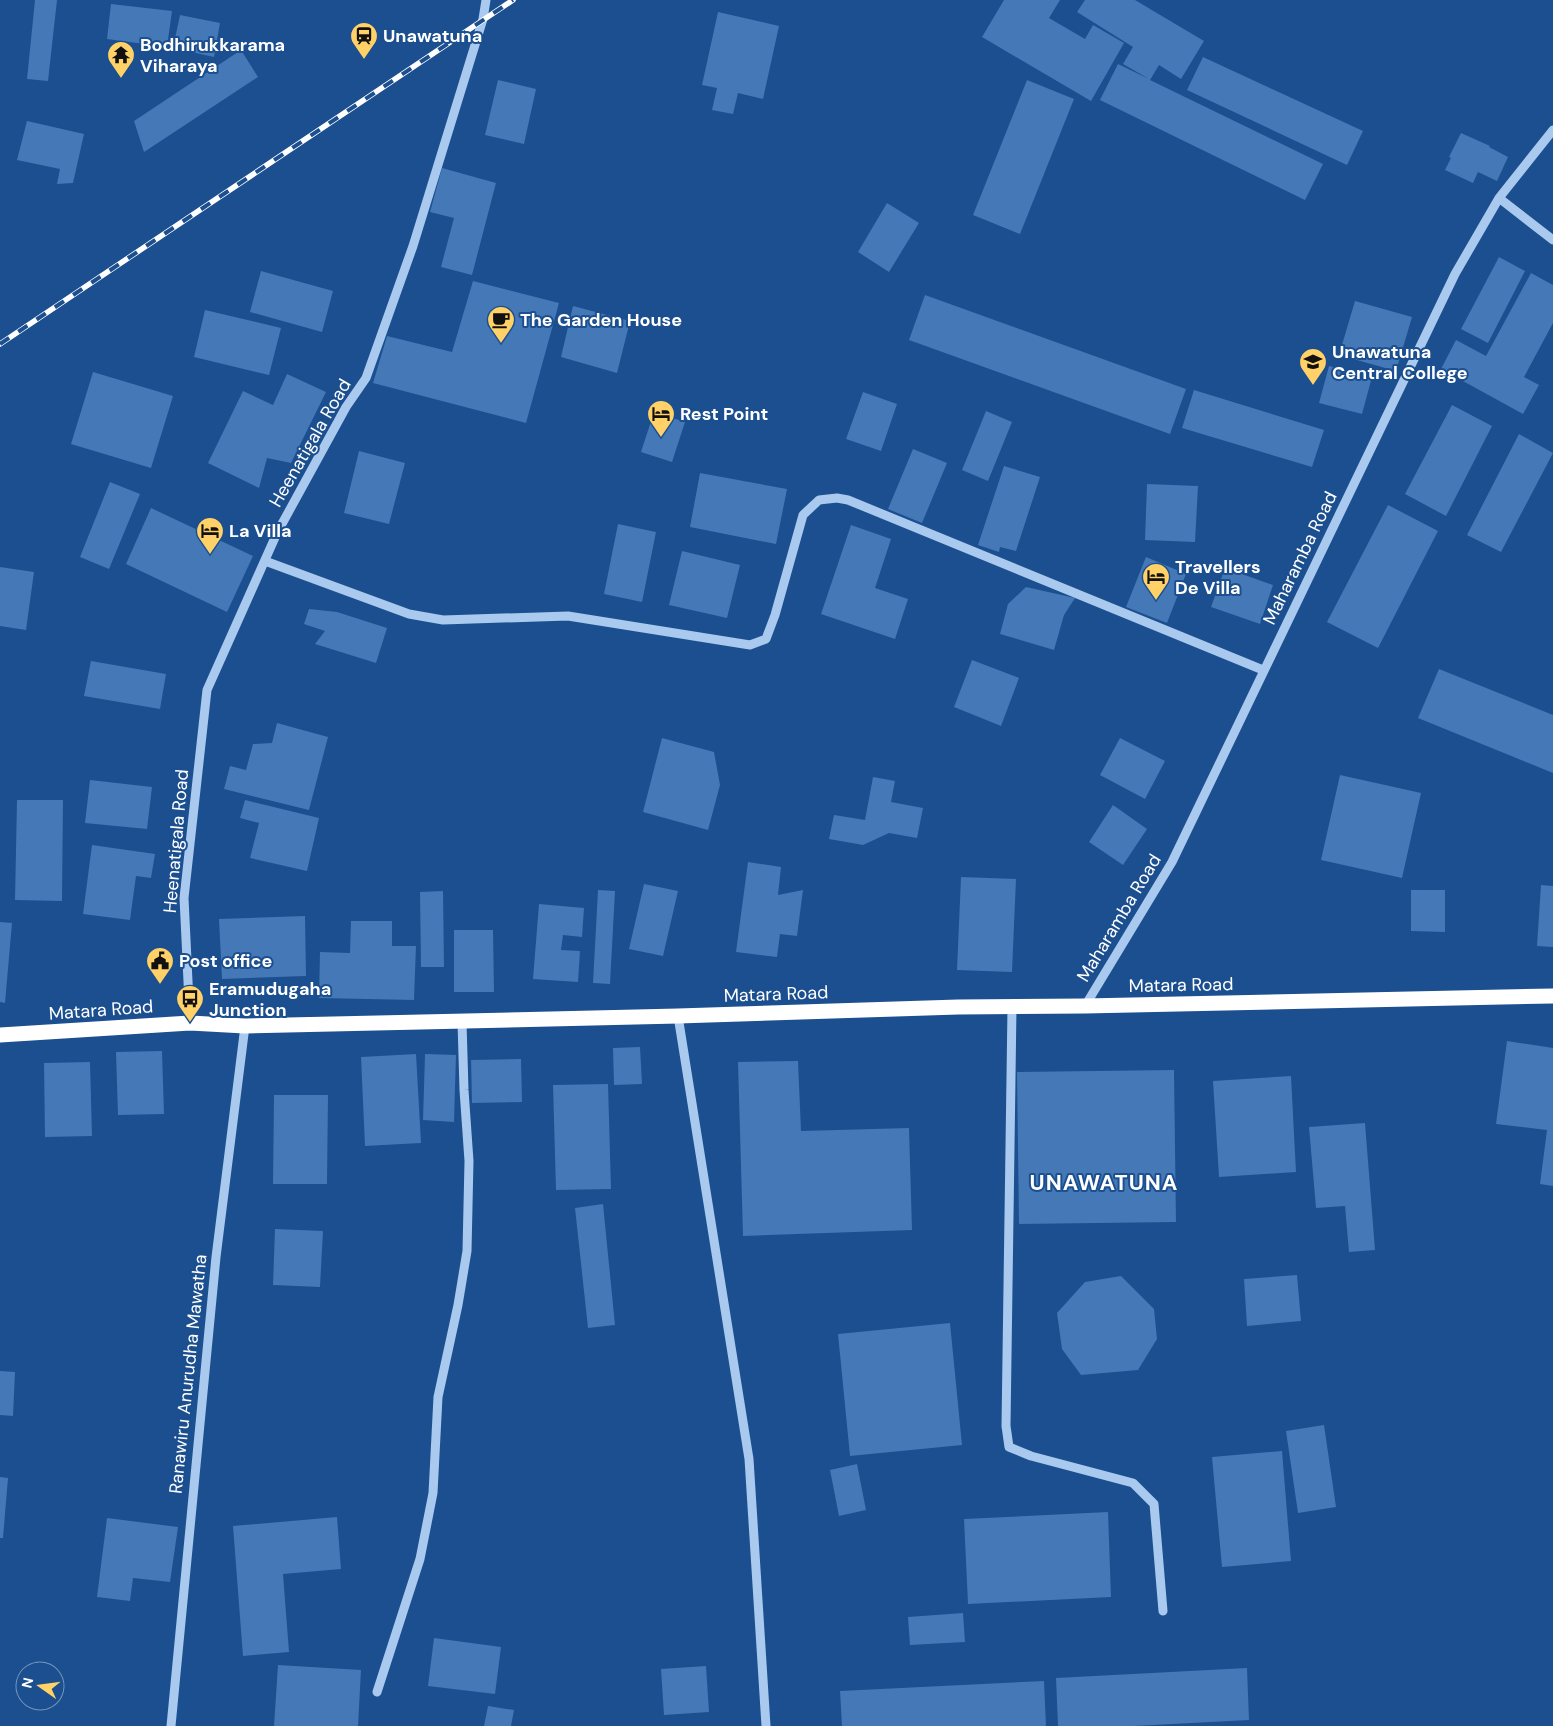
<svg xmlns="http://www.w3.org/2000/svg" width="1553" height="1726" viewBox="0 0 1553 1726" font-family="'DM Sans',sans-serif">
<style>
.building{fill:#4478b7}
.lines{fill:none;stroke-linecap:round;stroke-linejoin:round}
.minor{stroke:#a9c9ee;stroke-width:9}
.highway{stroke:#fff;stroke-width:15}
.rail-casing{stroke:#fff;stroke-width:5.5}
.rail{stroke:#1b4f8f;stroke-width:4;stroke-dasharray:11;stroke-linecap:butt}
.labels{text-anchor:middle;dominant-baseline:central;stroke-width:4;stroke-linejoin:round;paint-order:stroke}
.poi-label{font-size:18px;font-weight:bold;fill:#fff;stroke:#1b4f8f;text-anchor:start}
.street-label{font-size:18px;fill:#fff;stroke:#1b4f8f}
.district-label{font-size:22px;font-weight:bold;letter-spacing:1px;fill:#fff;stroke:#1b4f8f}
</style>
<rect width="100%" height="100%" fill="#1b4f8f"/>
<path class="building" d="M35,0H57L48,81L27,79Z
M1004,0H1060L1049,18L1085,39L1093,25L1124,43L1091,101L982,37Z
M1085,0H1135L1204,41L1181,79L1159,65L1150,80L1323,164L1305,200L1100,100L1118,64L1149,79L1123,64L1133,47L1077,12Z
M111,4L172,11L167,47L107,39Z
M718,12L779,26L763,99L738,93L733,114L712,110L717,88L702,85Z
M180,15L220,23L214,57L173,48Z
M241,50L258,77L144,152L134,121Z
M1203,57L1363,131L1347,165L1187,90Z
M498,80L536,89L524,144L485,135Z
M1027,80L1074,99L1020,234L973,215Z
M27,121L84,134L73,183L57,184L60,169L17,160Z
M1461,133L1490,146L1489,147L1508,157L1497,181L1478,172L1473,183L1445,170L1451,158L1449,157Z
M442,168L496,183L472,275L441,267L454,218L430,212Z
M887,203L919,223L889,272L858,252Z
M1499,257L1525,271L1488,343L1461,329Z
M261,271L333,291L322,332L250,312Z
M1531,273L1553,285V323L1524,377L1539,385L1523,414L1441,369L1456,340L1486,356Z
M473,281L559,303L526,423L373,383L387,336L452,352Z
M925,295L1186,389L1170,434L909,340Z
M1355,301L1412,317L1396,371L1339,355Z
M573,306L630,321L617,373L561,357Z
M205,310L281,328L269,375L194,357Z
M1329,366L1372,377L1362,414L1319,403Z
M93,372L173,396L151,468L71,444Z
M287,374L326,392L291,463L267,458L259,488L208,463L243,391L273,405Z
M1194,390L1324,430L1312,467L1182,428Z
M863,392L897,404L881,451L846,439Z
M1452,405L1492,426L1446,516L1405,494Z
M986,411L1012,422L988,481L962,470Z
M654,412L685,422L672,462L641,452Z
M1519,434L1553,453L1501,552L1467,535Z
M913,449L947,463L922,523L888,509Z
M359,451L405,463L389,524L344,513Z
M1004,466L1040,477L1016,551L1000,547L999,552L978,545Z
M700,473L787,489L776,544L690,527Z
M110,482L140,494L109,569L80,557Z
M1147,484L1198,486L1195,542L1145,540Z
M1388,505L1438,531L1378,648L1327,622Z
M151,508L253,556L227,612L126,564Z
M618,524L656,532L642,602L604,594Z
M851,525L891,539L875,588L908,599L895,639L821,614Z
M682,551L740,565L727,618L669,605Z
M1146,557L1186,574L1167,623L1126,607Z
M0,567L34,572L26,630L0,626Z
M1225,568L1273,585L1260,624L1211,607Z
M1026,587L1075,598L1064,615L1054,650L1000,634L1008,604Z
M309,609L337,612L387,628L376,663L315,644L325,631L304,624Z
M972,660L1019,678L1001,726L954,707Z
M91,661L166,674L160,709L84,696Z
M1439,669L1553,715V773L1418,718Z
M277,723L328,737L309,810L224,789L230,766L246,770L253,744L272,743Z
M662,738L714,752L720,785L708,830L643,812Z
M1120,738L1165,761L1145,799L1100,775Z
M1340,775L1421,793L1402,878L1321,860Z
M873,777L895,781L891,802L923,808L917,838L889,833L863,845L829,839L834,815L865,820Z
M90,780L152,787L147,829L85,823Z
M17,800H63L62,901L15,900Z
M245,800L319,818L307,871L250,858L259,823L240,818Z
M1113,805L1147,829L1123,865L1089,842Z
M92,845L155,854L151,878L136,876L130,920L83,914Z
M748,862L781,867L778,895L803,890L797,936L780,934L777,957L736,952Z
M961,877L1016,879L1012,972L957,970Z
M644,884L678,891L663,956L629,949Z
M1541,885L1553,886V947L1537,946Z
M598,890L615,891L610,984L593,983Z
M1411,890H1445V932L1411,931Z
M443,891L444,967H421L420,892Z
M539,904L584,908L582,937L563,935L561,950L580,951L578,982L533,979Z
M305,916L306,976L222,979L219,919Z
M351,921H392V946H416L414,1000L319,998L320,952L350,953Z
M0,922L12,923L5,1003L0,1002Z
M454,930H493L494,992H454Z
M1507,1041L1553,1048V1186L1540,1184L1547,1130L1496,1124Z
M640,1047L642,1084L614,1085L613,1048Z
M162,1051L164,1114L118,1115L116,1052Z
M416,1054L421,1143L365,1146L361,1057Z
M425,1054L456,1055L454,1122L423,1120Z
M521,1059L522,1102L472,1103L471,1060Z
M798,1061L801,1131L909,1128L912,1230L743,1236L738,1062Z
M90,1062L92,1136L45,1137L44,1063Z
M1174,1070L1176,1222L1019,1224L1017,1072Z
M1291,1076L1296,1172L1219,1177L1213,1081Z
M608,1084L611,1189L556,1190L553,1085Z
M274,1095H328L327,1184H273Z
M1365,1123L1375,1250L1349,1252L1345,1206L1316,1208L1309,1127Z
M603,1204L615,1325L588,1328L575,1208Z
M275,1229L323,1231L320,1287L273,1285Z
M1297,1275L1301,1321L1247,1326L1244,1279Z
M1121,1276L1154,1309L1157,1339L1138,1370L1081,1375L1062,1349L1057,1313L1085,1282Z
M950,1323L962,1445L850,1456L838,1334Z
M0,1371L15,1372L13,1416L0,1415Z
M1324,1425L1336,1507L1298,1513L1286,1431Z
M1282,1451L1291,1561L1222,1567L1212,1457Z
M857,1464L866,1510L839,1516L830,1470Z
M0,1477L8,1478L3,1538H0Z
M1108,1512L1111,1597L968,1604L964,1519Z
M337,1517L341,1569L283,1574L289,1652L243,1656L233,1526Z
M107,1518L178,1527L170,1582L133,1578L130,1601L97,1597Z
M963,1613L965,1642L910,1645L908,1617Z
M434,1638L501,1647L495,1694L428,1686Z
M278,1665L361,1670L358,1726H274Z
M706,1666L709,1712L664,1715L661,1669Z
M1247,1668L1249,1720L1134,1726H1058L1056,1678Z
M1044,1681L1046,1726H842L840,1691Z
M488,1706L514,1710L511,1726H484Z"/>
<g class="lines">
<path class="minor" d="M1499,198L1553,240
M265,561L409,614L443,620L568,616L750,645L766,639L775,615L803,515L819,500L837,498L848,500L1263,670
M1085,1006L1172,862L1455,274L1499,198L1553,130
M1012,1007L1006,1426L1009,1447L1031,1456L1133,1483L1154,1504L1163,1611
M678,1016L749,1459L766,1726
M190,1023L184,898L207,690L277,533L346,407L366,378L413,246L483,19L486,0
M377,1692L420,1559L433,1493L438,1397L458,1305L467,1251L469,1161L464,1090L462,1022
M171,1726L216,1257L245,1026"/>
<path class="highway" d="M0,1035L190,1023L245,1026L678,1016L958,1007L1085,1006L1553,996"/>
<defs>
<path id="rail" d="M0,344L513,0"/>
</defs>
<use href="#rail" class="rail-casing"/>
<use href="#rail" class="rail"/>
</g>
<defs>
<symbol id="station-pin" viewBox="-11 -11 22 30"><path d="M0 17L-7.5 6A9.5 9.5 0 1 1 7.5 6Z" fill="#ffd166" stroke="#1b4f8f"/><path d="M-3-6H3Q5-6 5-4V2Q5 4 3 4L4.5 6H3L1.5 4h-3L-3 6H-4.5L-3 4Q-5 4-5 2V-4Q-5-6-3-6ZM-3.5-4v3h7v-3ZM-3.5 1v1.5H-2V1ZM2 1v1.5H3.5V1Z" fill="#111"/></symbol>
<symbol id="temple-pin" viewBox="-11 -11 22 30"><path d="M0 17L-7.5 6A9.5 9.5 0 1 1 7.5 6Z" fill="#ffd166" stroke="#1b4f8f"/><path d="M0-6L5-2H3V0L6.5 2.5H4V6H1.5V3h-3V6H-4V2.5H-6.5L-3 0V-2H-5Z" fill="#111"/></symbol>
<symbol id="cafe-pin" viewBox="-11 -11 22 30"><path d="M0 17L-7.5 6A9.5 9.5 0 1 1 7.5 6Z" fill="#ffd166" stroke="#1b4f8f"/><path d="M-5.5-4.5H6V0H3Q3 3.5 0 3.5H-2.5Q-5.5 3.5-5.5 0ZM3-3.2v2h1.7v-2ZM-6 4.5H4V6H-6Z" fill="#111"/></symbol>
<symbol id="university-pin" viewBox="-11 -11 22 30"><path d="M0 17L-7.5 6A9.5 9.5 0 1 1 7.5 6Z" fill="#ffd166" stroke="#1b4f8f"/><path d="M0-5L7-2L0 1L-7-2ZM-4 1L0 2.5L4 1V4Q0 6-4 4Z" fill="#111"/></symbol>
<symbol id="hotel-pin" viewBox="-11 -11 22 30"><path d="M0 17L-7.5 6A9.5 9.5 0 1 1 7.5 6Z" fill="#ffd166" stroke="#1b4f8f"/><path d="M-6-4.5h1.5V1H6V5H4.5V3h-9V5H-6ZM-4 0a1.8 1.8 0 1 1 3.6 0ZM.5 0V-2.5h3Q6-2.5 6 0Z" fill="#111"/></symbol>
<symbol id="civic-pin" viewBox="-11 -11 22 30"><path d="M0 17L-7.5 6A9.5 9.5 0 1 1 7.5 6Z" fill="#ffd166" stroke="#1b4f8f"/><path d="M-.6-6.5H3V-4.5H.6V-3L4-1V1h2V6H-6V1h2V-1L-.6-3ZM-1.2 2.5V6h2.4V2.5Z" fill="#111"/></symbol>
<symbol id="bus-pin" viewBox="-11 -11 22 30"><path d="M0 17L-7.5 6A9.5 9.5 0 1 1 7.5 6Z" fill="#ffd166" stroke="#1b4f8f"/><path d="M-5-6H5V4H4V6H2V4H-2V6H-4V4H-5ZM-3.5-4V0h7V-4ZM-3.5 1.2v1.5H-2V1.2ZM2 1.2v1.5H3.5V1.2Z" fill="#111"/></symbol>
</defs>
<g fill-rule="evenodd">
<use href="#station-pin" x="348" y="20" width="32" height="43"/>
<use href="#temple-pin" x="105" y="39" width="32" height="43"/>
<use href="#cafe-pin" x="485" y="304" width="32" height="43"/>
<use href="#university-pin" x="1297" y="346" width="32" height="43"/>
<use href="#hotel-pin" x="645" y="398" width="32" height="43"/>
<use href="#hotel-pin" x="194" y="515" width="32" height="43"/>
<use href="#hotel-pin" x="1140" y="561" width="32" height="43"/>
<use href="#civic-pin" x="144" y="945" width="32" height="43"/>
<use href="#bus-pin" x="174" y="983" width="32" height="43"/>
</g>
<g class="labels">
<g class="poi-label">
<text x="383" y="36">Unawatuna</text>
<text x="140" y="45">Bodhirukkarama<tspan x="140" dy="21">Viharaya</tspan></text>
<text x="520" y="320">The Garden House</text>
<text x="1332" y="352">Unawatuna<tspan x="1332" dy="21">Central College</tspan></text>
<text x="680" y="414">Rest Point</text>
<text x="229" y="531">La Villa</text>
<text x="1175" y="567">Travellers<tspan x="1175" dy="21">De Villa</tspan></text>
<text x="179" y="961">Post office</text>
<text x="209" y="989">Eramudugaha<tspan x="209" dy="21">Junction</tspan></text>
</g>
<g class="street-label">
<text transform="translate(310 443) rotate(-60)">Heenatigala Road</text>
<text transform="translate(1300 558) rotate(-64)">Maharamba Road</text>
<text transform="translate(176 841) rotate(-85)">Heenatigala Road</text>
<text transform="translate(1119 918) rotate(-59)">Maharamba Road</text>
<text transform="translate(1181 985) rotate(-1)">Matara Road</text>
<text transform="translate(776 994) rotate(-2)">Matara Road</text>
<text transform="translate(101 1010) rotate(-4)">Matara Road</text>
<text transform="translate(188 1374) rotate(-84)">Ranawiru Anurudha Mawatha</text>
</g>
<g class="district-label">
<text x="1104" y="1182">UNAWATUNA</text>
</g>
</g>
<g transform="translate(40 1686) rotate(284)"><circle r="24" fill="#1b4f8f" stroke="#7695bc"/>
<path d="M0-4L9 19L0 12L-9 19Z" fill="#ffd166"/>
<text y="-8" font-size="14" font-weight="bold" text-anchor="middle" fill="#ffffff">N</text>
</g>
</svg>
